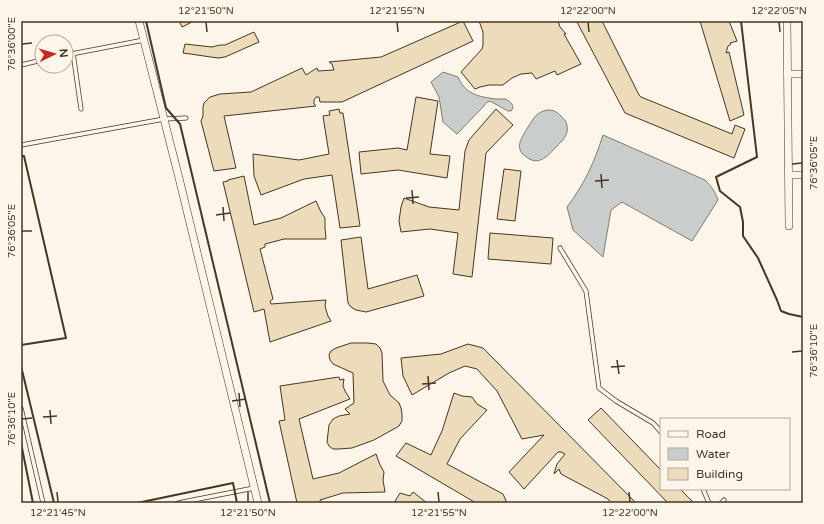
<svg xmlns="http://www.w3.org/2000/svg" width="824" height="524" viewBox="0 0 824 524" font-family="'Varela Round',sans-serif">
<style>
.water{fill:#c9cecd;stroke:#887966}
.building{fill:#ecdcbc;stroke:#4a3520}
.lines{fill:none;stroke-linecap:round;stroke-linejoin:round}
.lane-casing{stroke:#4a3520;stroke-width:5}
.street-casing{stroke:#4a3520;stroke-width:8}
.lane{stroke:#fbf6e9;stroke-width:3.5}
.street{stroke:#fbf6e9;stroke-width:7}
.wall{stroke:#4a3520;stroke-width:2}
.ticks{fill:none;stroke:#4a3520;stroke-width:1.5}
.neatline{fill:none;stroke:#4a3520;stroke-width:1.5}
.ticks-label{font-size:10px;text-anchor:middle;fill:#4a3520}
</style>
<rect width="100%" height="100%" fill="#fbf6e9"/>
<path class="water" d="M443,72L458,77C465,94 479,97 496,99C499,99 503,99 505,99C510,101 513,104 513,108L511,111H508L490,101L487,102L483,107L457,134L443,122L439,97L431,82Z
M548,110C554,110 557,112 561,116C564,119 567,122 567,126C569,135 562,141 556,147C549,155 539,166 528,158C513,149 521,139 528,127C534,118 536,112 548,110Z
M603,135L705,180C711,186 715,191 718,200L692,241L622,202L611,210L603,257L573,230L567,207C585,183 594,163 603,135Z"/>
<path class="building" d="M179,21H194L182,27Z
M463,21L473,41L342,102H320L319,97H316L314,100V104L316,106L224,116L236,168L214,171L201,121L203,116V107L204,103L210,97L220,94L251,92L302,68L306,75L317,68L318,71L334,70L332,64L329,62L381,57Z
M479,21H558L560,27L566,34H564L581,64L557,75L555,71L536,79L532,73L521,74L512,78L503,85H489L480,87L475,89L461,72L482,49L483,45V32Z
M579,21H602L639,95L641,97L732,134L735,125L745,129L734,158L625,113L577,22Z
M700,21H729L737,41L730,43L731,44L728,46L726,53L729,52L744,115L730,121Z
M254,32L259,42L225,57L218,58L183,53L185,44L212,47L220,45H225Z
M416,97L438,101L430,154L450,156L447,178L398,170L361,174L359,152L398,148L407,150Z
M339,109L340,113H343L360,226L340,228L332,175L304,179L261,195L254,176L253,154L299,160L329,154L323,116L330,115L329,111Z
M496,109L513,125L486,153L472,277L453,274L458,233L430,229L401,232L399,221L401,207L404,198L429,207L459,210L465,151L469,140Z
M504,169L521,171L515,221L497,219Z
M244,176L254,225L281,218L316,201L321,212L325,218V228L326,239H284L265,244V247L260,249L273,299L270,301L271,304L326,300L325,305L326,310L328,316L331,321L270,342L264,309L254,312L223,182L228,181V180Z
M490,233L553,238L551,264L488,259Z
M361,237L368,289L417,275L424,296L366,312L356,310L351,307L348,303L341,240Z
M351,343H368L376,344L380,348L382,353L383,381L390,395L399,403L401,408L402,414V421L399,426L374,440L352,448L339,449H333L329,446L327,442L329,425L333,419L339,416L350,414L345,409L354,403L353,373L333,364L330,360L329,355L331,351L336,348Z
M468,344L483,348L636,503H611L608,499L561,474L559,469L554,474L557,464L565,454L561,452H558L524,489L509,472L544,435L522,439L497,391L477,369L465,366L449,373L412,395L403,376L401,358L441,354Z
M339,377L340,380L344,379L343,386L345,391L350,399L299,419L313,479L339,473L376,454L380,465L384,472L383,480L385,492L343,493L320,500L321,503H297L279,421L285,420L280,386Z
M454,393L462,396L472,397L477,404L487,410L460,439L447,464L503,494L507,503H476L396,456L406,443L431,455L442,431Z
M601,408L661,470V489H680L692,501L690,503H668L588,420Z
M413,492L427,503H394L400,493L410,496Z"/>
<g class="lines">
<defs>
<path id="lane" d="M73,53L81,109
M66,55L144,40
M21,65L42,60
M21,145L164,119L186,118
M560,248L586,291L599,388L616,401L653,423L661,432
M21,408L43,503
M703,489L709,503
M178,503L254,488
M721,503L724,500"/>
<path id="street" d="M139,21L179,178L258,503
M787,21L789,226
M788,74H803
M789,175H803"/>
</defs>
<use href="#lane" class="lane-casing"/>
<use href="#street" class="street-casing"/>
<use href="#lane" class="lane"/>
<use href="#street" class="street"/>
<path class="wall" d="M146,21L166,108L180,124L270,503
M741,21L757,157L716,177L720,191L740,207L743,222V236L758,258L777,300L781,311L789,314L803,317
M21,156H24L66,338L21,345
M21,366L54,503
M21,443L33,503
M137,503L233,483L237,503"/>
</g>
<path class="ticks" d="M206,22L207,32M397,22L398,32M588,22L589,32M779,22L780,32M22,44L32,43M792,164L802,163M601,174L602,188M595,181L609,180M412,190L413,204M406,198L419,197M223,207L224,221M216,215L230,213M22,231H32M792,352L802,351M617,360L619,374M611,367L625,366M428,376L429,390M422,384L436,383M239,393L240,407M232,401L246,399M50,410L51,424M43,417L57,416M22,419L32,418M57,492L58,502M248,492V502M438,492L439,502M629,492L630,502"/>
<rect width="824" height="524" fill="none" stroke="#fbf6e9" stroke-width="44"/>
<rect x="660" y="418" width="130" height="72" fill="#fbf6e9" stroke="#b4a999"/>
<rect x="668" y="431" width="20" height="6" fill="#fbf6e9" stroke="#b4a999"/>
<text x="696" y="438" font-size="12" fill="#4a3520">Road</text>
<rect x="668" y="448" width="20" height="12" fill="#c9cecd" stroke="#b4a999"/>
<text x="696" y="458" font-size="12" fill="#4a3520">Water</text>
<rect x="668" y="468" width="20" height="12" fill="#ecdcbc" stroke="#b4a999"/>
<text x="696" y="478" font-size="12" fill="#4a3520">Building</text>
<g transform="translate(54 54) rotate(85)"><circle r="19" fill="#fbf6e9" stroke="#b4a999"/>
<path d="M0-3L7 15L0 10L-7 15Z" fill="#c62828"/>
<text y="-6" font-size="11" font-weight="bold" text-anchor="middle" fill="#4a3520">N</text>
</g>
<rect x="22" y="22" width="780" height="480" class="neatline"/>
<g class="ticks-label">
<text x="206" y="14">12°21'50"N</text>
<text x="397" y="14">12°21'55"N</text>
<text x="588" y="14">12°22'00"N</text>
<text x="779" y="14">12°22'05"N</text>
<text transform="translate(11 44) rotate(-90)" y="4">76°36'00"E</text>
<text transform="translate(813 163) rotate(-90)" y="4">76°36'05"E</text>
<text transform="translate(11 231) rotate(-90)" y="4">76°36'05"E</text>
<text transform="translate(813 351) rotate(-90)" y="4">76°36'10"E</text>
<text transform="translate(11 419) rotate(-90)" y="4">76°36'10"E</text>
<text x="58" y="516">12°21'45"N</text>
<text x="248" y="516">12°21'50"N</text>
<text x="439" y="516">12°21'55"N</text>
<text x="630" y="516">12°22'00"N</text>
</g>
</svg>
